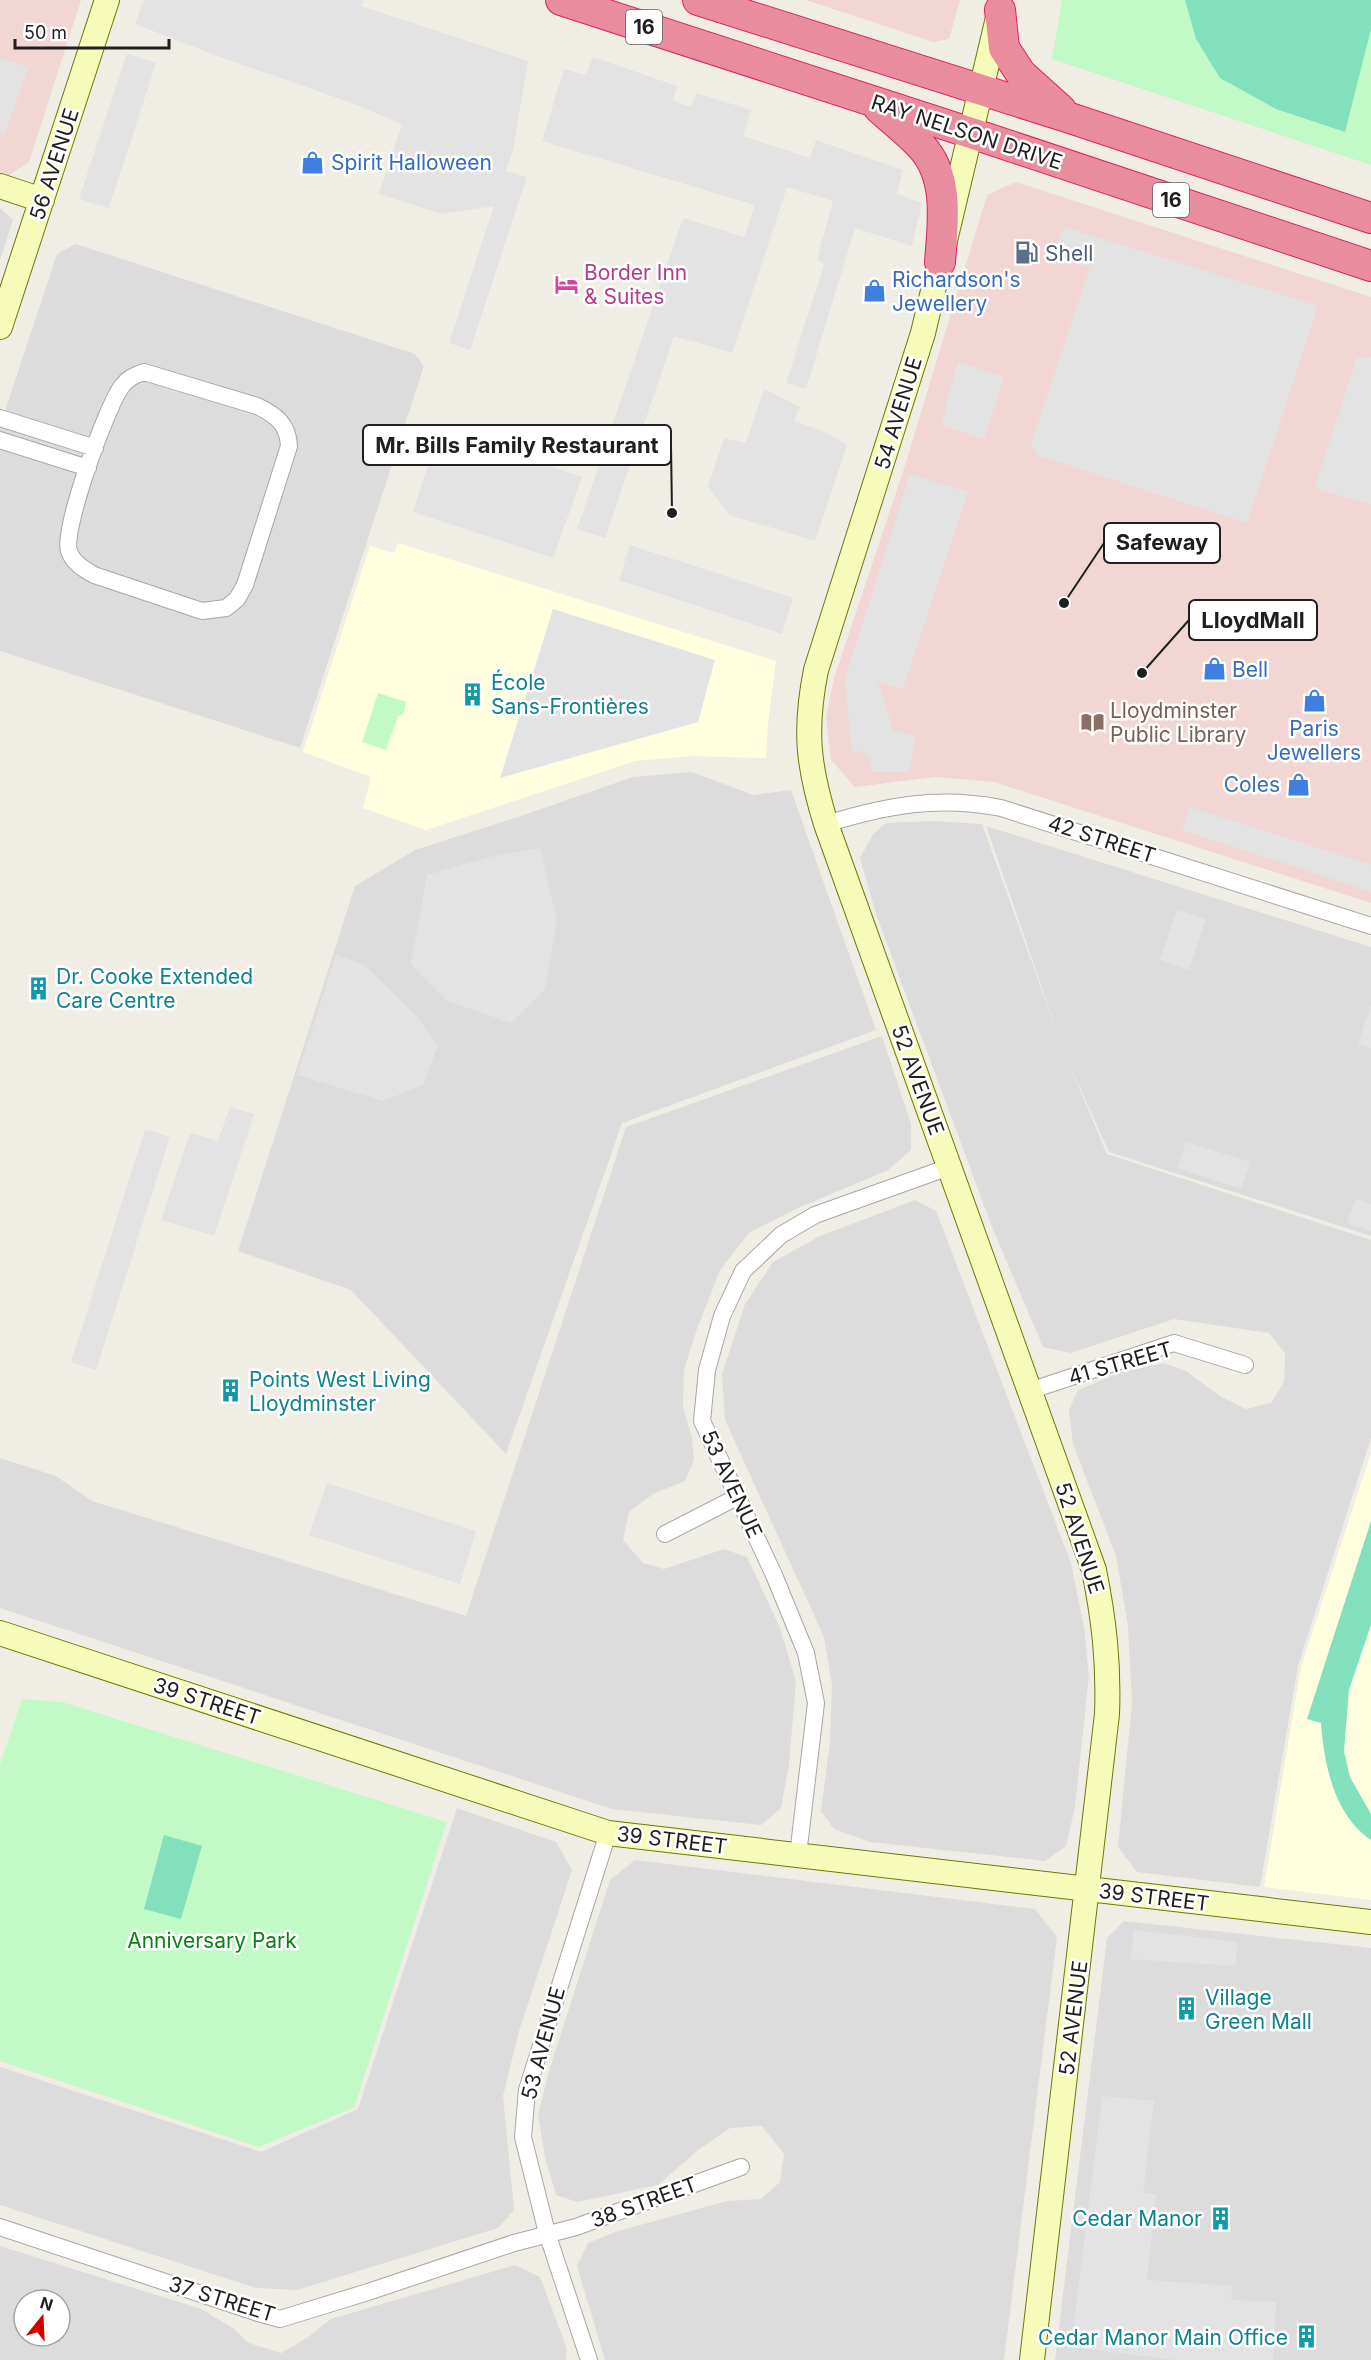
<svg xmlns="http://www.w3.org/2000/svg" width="1371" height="2360" viewBox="0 0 1371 2360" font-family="Inter,sans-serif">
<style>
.residential{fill:#dddcdc;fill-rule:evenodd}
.commercial{fill:#f1d6d4}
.education{fill:#ffffdf}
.park{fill:#c2fac7}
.pitch{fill:#82e0bc}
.parking{fill:#e3e3e3}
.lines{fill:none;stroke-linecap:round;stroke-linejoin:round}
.street-casing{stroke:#a6a6a6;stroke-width:18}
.secondary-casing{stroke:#6c7a03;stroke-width:26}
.highway-casing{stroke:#de2262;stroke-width:32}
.street{stroke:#fff;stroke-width:16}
.secondary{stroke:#f7fbb9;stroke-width:24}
.highway{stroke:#e98c9d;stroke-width:30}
.labels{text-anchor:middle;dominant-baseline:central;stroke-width:5;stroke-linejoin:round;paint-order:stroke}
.shield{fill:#fff;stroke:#626262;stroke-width:1.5}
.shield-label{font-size:20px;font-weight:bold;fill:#1f1f1f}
.street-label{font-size:21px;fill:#1f1f1f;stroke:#fff}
.shop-label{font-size:21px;fill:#366cbe;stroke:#fff;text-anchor:start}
.service-label{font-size:21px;fill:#4e5e75;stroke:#fff;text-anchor:start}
.hotel-label{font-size:21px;fill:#b23c85;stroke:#fff;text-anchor:start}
.culture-label{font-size:21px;fill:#0d838f;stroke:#fff;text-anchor:start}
.education-label{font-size:21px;fill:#785e54;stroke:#fff;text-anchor:start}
.park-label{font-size:21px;fill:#0a8114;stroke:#fff}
.leader{fill:none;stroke:#1f1f1f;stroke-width:2}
.callout-dot{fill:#1f1f1f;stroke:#fff;stroke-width:2}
.callout{fill:#fff;stroke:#1f1f1f;stroke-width:2}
.callout-label{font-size:22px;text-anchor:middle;font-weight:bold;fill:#1f1f1f}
</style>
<rect width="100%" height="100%" fill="#f0ede5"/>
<path class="residential" d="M0,208L13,220L0,260Z
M76,244L415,354L424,366L300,748L0,651V426L57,254Z
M692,772L753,795L791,790L876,1030L622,1123L506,1454L351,1290L238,1251L355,886L415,850L524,815L633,777Z
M932,821L982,824L1061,1043L986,826L1371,947V1236L1109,1152L1069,1064L1107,1154L1371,1240V1438L1298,1666L1260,1887L1137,1872L1118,1847L1132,1703L1128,1626L1116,1556L1073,1444L1069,1410L1078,1390L1119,1373L1163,1363L1186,1371L1220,1396L1246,1409L1271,1403L1284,1382L1285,1353L1269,1333L1174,1319L1071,1353L1043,1347L992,1227L876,914L860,858L873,834L886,823Z
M882,1036L911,1124V1150L888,1170L796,1209L749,1233L720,1270L696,1332L684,1370L683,1407L692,1438L694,1460L685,1481L653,1494L629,1512L623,1540L643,1563L664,1569L724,1549L747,1557L780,1628L796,1681L789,1764L781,1808L761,1825L612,1809L0,1608V1458L56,1476L92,1501L466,1616L626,1127Z
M915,1200L936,1211L1071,1563L1084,1627L1089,1676L1075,1807L1066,1846L1045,1861L870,1842L834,1829L821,1811L830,1742L832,1685L824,1637L725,1420L722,1374L745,1304L773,1262L820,1236Z
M457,1808L556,1842L572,1870L519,2031L503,2096L514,2210L498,2228L297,2290L256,2288L0,2205V2067L261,2152L358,2109Z
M635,1860L1035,1909L1057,1937L1004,2360H605L577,2266L588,2243L615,2232L727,2201L761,2199L780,2182L784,2154L762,2126L730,2128L698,2150L658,2185L577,2202L556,2195L545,2157L538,2115L549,2071L610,1880Z
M1124,1921L1371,1948V2360H1055L1107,1938Z
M0,2246L201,2309L233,2328L249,2343L281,2353L307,2338L331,2319L515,2265L540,2277L567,2349L566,2360H0ZM24,2300H60V2336H24Z"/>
<path class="commercial" d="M0,0H81L29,162L8,176L0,173Z
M806,0H960L949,39L933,42Z
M1016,182L1371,297V903L994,782L935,777L855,787L831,760L826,718L834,678L902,475L987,195Z"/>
<path class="education" d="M398,543L776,661L768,724L766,758L692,756L635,761L426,830L363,808L371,777L303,752L370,546L394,553Z
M1371,1453V1900L1264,1887L1301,1667Z"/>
<path class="park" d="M1062,0H1371V165L1052,59Z
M378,693L406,702L403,715L398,716L386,750L362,742Z
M22,1699L62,1702L447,1822L354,2108L258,2147L0,2061V1764Z"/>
<path class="pitch" d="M1185,0H1371V29L1345,132L1276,109L1220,78L1196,39Z
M1371,1521V1625L1349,1690L1344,1751L1350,1777L1371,1814V1840C1334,1815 1324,1764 1321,1723L1307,1719Z
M164,1835L202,1846L181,1919L144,1909Z"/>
<path class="parking" d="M144,0H363L361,6L528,61L513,150L506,171L527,177L470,350L449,343L494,206L442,214L379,194L402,124L346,101L220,57L135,24Z
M127,54L156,63L109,208L79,199Z
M593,57L677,86L673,101L691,107L697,93L751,110L743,136L810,158L816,140L903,170L897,194L922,203L912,246L855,228L806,389L786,383L824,265L817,259L833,201L787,187L732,353L674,336L605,538L577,529L683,218L744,237L755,205L542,141L564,69L586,75Z
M0,58L28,67L5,134L0,133Z
M1064,227L1318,306L1247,523L1037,455L1031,445L1090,268L1072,262L1056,249Z
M1371,357V505L1314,488L1357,358Z
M958,362L1004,377L984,439L942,425L948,396Z
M764,389L800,407L794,421L826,432L847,445L815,541L730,515L708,487L724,438L746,443Z
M440,429L582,477L553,558L413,512Z
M910,474L968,492L903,689L878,682L893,730L915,736L909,772H871L870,756L863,755L861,751L852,752L845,679Z
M630,545L793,598L782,634L619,580Z
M553,609L715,660L698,722L500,778Z
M1190,807L1371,865V892L1182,830Z
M540,848L557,921L545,989L511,1023L447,1001L411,964L427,875L490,857Z
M1177,910L1206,919L1189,970L1160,960Z
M336,955L363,964L414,1013L438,1045L423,1085L383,1101L297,1075Z
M1371,1005V1048L1358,1044Z
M230,1107L254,1114L214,1236L161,1220L190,1133L218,1141Z
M145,1129L170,1137L96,1370L71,1362Z
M1186,1142L1250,1162L1241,1189L1177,1168Z
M1356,1199L1371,1204V1231L1347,1223Z
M327,1483L476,1531L460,1584L309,1535Z
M1134,1930L1238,1942L1235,1966L1130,1959Z
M1102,2096L1154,2101L1143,2193L1156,2194L1147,2280L1232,2286L1231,2300L1276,2302L1273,2360H1176L1071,2347Z"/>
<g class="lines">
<defs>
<path id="street" d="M144,372L257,406C276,415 288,424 289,446L245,585L237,599L226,608L202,611L94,575C84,569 73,563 69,551C62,530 107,405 122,386C128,378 135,375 144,372Z
M0,418L95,448
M0,440L88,468
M826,824C888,805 937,796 1001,808L1371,926
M1029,1391L1174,1343L1245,1365
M665,1534L737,1497
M798,1855L816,1703L806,1653L774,1575L702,1421L707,1370L722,1316L743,1271L781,1235L815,1215L949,1167
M0,2227L258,2313L280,2319L368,2292L514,2243L576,2227L741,2167
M589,2360L547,2233L523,2137L527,2090L608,1833"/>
<path id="secondary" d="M997,22L923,333L816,670C804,730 808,766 826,824L1094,1570C1104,1620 1109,1663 1107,1714L1032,2360
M0,186L42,200
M0,327L107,0
M0,1633L608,1833L1371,1922"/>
<path id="highway" d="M561,0L971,133L1371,266
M698,0L1070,118L1371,218
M1000,10L1004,48L1021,74L1061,110
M879,108C892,120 908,132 921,146C950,177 943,223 940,262"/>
</defs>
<use href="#street" class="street-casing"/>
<use href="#secondary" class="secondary-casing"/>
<use href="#highway" class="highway-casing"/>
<use href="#street" class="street"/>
<use href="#secondary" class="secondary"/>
<use href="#highway" class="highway"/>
</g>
<defs>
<symbol id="shop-bare" viewBox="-9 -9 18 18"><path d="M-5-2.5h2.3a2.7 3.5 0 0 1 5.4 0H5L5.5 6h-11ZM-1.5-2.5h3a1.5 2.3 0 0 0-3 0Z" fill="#3f7fe0" stroke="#fff" stroke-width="2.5" paint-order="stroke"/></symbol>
<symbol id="fuel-bare" viewBox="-9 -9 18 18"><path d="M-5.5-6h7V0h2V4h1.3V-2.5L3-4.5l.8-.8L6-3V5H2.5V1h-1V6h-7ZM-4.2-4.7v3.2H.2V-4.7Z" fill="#5c6f8a" stroke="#fff" stroke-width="2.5" paint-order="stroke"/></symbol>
<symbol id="hotel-bare" viewBox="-9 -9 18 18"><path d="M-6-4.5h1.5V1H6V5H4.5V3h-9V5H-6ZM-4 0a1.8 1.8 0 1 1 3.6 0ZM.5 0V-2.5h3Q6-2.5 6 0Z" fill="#d1479c" stroke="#fff" stroke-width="2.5" paint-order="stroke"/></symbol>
<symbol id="building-bare" viewBox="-9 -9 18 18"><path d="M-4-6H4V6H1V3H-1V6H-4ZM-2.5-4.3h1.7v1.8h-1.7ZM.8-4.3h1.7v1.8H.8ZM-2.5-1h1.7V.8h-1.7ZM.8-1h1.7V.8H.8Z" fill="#0f9aa8" stroke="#fff" stroke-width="2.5" paint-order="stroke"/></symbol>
<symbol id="library-bare" viewBox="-9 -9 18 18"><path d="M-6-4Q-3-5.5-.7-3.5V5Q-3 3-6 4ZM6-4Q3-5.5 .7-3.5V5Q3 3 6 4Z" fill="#8d6e63" stroke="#fff" stroke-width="2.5" paint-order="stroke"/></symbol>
</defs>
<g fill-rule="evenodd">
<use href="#shop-bare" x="296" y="146" width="33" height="33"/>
<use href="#fuel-bare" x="1010" y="236" width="33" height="33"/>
<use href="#hotel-bare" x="550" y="268" width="33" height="33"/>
<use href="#shop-bare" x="858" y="274" width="33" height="33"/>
<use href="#shop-bare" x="1198" y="652" width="33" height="33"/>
<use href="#building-bare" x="456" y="678" width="33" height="33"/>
<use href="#shop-bare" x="1298" y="684" width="33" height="33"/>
<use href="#library-bare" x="1076" y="706" width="33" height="33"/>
<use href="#shop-bare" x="1282" y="768" width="33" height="33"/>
<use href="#building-bare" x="22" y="972" width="33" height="33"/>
<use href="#building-bare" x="214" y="1374" width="33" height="33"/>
<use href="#building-bare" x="1170" y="1992" width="33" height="33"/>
<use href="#building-bare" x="1204" y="2202" width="33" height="33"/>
<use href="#building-bare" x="1290" y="2320" width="33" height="33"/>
</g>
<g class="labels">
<g class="shield">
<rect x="626" y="10" width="36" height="34" rx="4.5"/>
<rect x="1153" y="183" width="36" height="34" rx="4.5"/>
</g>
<g class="shield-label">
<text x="644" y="27">16</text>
<text x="1171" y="200">16</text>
</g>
<g class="street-label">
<text transform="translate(967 132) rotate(18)">RAY NELSON DRIVE</text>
<text transform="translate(54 164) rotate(-72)">56 AVENUE</text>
<text transform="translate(898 413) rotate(-73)">54 AVENUE</text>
<text transform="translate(1102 839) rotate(18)">42 STREET</text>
<text transform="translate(918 1080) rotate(70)">52 AVENUE</text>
<text transform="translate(1120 1363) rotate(-16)">41 STREET</text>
<text transform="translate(732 1484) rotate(65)">53 AVENUE</text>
<text transform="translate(1080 1538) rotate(72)">52 AVENUE</text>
<text transform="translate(207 1701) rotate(18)">39 STREET</text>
<text transform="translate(672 1840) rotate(7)">39 STREET</text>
<text transform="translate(1154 1897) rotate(7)">39 STREET</text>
<text transform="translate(1073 2018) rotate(-83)">52 AVENUE</text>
<text transform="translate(543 2043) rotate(-75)">53 AVENUE</text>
<text transform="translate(644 2202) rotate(-20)">38 STREET</text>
<text transform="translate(222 2299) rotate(17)">37 STREET</text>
</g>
<g class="shop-label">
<text x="331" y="162">Spirit Halloween</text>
<text x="892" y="279">Richardson's<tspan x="892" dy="24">Jewellery</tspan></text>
<text x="1232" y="669">Bell</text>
<text x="1314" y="728" text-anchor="middle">Paris<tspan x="1314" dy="24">Jewellers</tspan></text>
<text x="1280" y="784" text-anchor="end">Coles</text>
</g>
<g class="service-label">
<text x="1045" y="253">Shell</text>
</g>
<g class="hotel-label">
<text x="584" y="272">Border Inn<tspan x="584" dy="24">&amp; Suites</tspan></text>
</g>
<g class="culture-label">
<text x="491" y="682">École<tspan x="491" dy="24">Sans-Frontières</tspan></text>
<text x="56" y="976">Dr. Cooke Extended<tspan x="56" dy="24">Care Centre</tspan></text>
<text x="249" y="1379">Points West Living<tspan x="249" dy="24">Lloydminster</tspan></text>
<text x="1205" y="1997">Village<tspan x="1205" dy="24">Green Mall</tspan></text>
<text x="1202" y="2218" text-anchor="end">Cedar Manor</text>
<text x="1288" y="2337" text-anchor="end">Cedar Manor Main Office</text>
</g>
<g class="education-label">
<text x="1110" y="710">Lloydminster<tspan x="1110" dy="24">Public Library</tspan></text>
</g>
<g class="park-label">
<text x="212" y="1940">Anniversary Park</text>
</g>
</g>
<path class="leader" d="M672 513L671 445M1064 603L1104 543M1142 673L1189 620"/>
<g class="callout-dot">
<circle cx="672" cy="513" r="6"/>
<circle cx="1064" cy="603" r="6"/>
<circle cx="1142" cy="673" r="6"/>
</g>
<g class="callout">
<rect x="363" y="425" width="308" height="40" rx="6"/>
<rect x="1104" y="523" width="116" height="40" rx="6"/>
<rect x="1189" y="600" width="128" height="40" rx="6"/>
</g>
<g class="callout-label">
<text x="517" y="453">Mr. Bills Family Restaurant</text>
<text x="1162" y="550">Safeway</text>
<text x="1253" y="628">LloydMall</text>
</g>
<g transform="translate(42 2318) rotate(18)"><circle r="28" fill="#ffffff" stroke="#a5a5a5" stroke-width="1.5"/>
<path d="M0-4.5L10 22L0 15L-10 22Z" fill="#ce0100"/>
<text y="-9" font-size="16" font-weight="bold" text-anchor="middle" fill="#1f1f1f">N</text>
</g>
<path d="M15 39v9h154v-9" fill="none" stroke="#1f1f1f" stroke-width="3"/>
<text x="24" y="39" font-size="18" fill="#1f1f1f" stroke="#ffffff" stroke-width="4.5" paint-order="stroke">50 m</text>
</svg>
